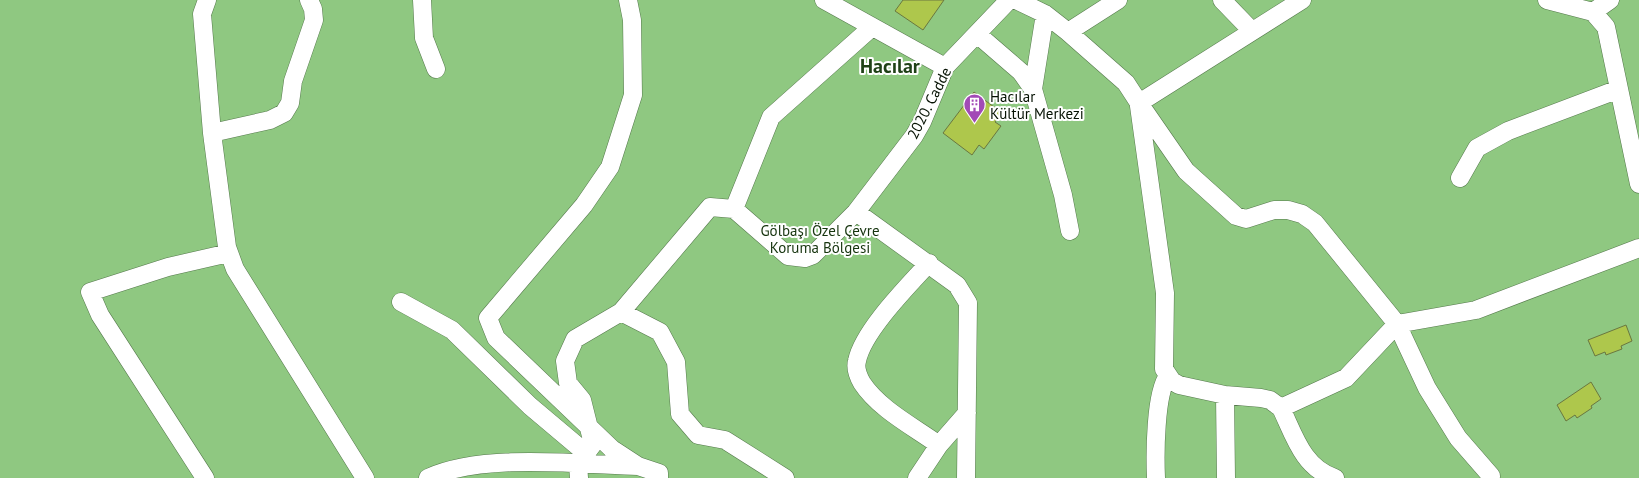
<svg xmlns="http://www.w3.org/2000/svg" width="1639" height="478" viewBox="0 0 1639 478" font-family="'PT Sans',sans-serif">
<style>
.green{fill:#8fc881}
.building{fill:#aec74c;stroke:#6a7740}
.lines{fill:none;stroke-linecap:round;stroke-linejoin:round}
.minor-casing{stroke:#55794c;stroke-width:19}
.minor{stroke:#fff;stroke-width:18}
.labels{text-anchor:middle;dominant-baseline:central;stroke-width:4;stroke-linejoin:round;paint-order:stroke}
.poi-label{font-size:15px;fill:#051102;stroke:#fff;text-anchor:start}
.street-label{font-size:15px;fill:#051102;stroke:#fff}
.park-label{font-size:15px;fill:#16340e;stroke:#fff}
.district-label{font-size:20px;font-weight:bold;fill:#1f4116;stroke:#fff}
</style>
<rect width="100%" height="100%" fill="#c5eebc"/>
<path class="green" d="M0,0H1639V478H0Z"/>
<path class="building" d="M903,0H944L923,30L895,11Z
M974,92L1002,113L995,122L1001,126L984,149L979,145L972,155L943,133Z
M1626,325L1632,341L1621,346L1622,349L1606,355L1605,352L1595,356L1588,340Z
M1591,382L1601,399L1591,406L1592,408L1577,418L1575,415L1566,421L1557,405Z"/>
<g class="lines">
<defs>
<path id="minor" d="M207,0L202,14L212,133L227,247L235,269L365,478
M422,0L424,38L436,69
M628,0L632,20L633,95L610,167L584,205L488,318L496,338L612,449L638,466L659,473V478
M824,0L945,67
M1016,0L1045,14L1068,32L1126,83L1139,103L1302,0
M1222,0L1252,31
M1547,0L1593,12L1606,27L1639,184
M1593,12L1610,0
M1068,32L1118,0
M977,34L1021,72L1033,89L1063,195L1070,231
M1033,89L1045,14
M1139,103L1186,171L1236,216L1246,219L1274,210H1288L1302,214L1315,223L1397,324L1427,388L1458,438L1491,476
M1139,106L1165,293L1164,369L1172,381L1179,385L1225,395L1261,398L1270,400L1281,408C1294,435 1303,468 1335,478
M212,133L270,120L284,113L290,103L293,81L314,20L313,9L309,0
M1460,178L1477,148L1508,131L1619,89
M734,209L771,117L871,28
M856,212L957,285L968,303L966,478
M929,263C908,286 863,331 857,361C855,368 858,376 862,383C879,409 914,427 939,445
M401,302L452,330L530,406L587,454
M621,312L660,332L676,362L680,414L698,435L725,440L785,478
M1225,395L1226,478
M1281,408L1346,378L1397,324L1476,310L1639,248
M205,478L100,315L90,292L168,267L229,253
M428,478C481,453 579,464 638,466
M579,478L578,464L593,444L582,400L568,383L565,361L575,339L621,312L710,207L734,209L788,256L805,258L813,255L856,212L914,136L922,122L945,67L1009,0
M917,478L939,445L967,413
M1156,478C1155,455 1155,393 1168,376"/>
</defs>
<use href="#minor" class="minor-casing"/>
<use href="#minor" class="minor"/>
</g>
<defs>
<symbol id="building-pin" viewBox="-11 -11 22 30"><path d="M0 17L-7.5 6A9.5 9.5 0 1 1 7.5 6Z" fill="#a24ab6" stroke="#fff"/><path d="M-4-6H4V6H1V3H-1V6H-4ZM-2.5-4.3h1.7v1.8h-1.7ZM.8-4.3h1.7v1.8H.8ZM-2.5-1h1.7V.8h-1.7ZM.8-1h1.7V.8H.8Z" fill="#fff"/></symbol>
</defs>
<g fill-rule="evenodd">
<use href="#building-pin" x="962" y="92" width="25" height="34"/>
</g>
<g class="labels">
<g class="poi-label">
<text x="990" y="96">Hacılar<tspan x="990" dy="17">Kültür Merkezi</tspan></text>
</g>
<g class="street-label">
<text transform="translate(929 103) rotate(-63)">2020. Cadde</text>
</g>
<g class="park-label">
<text x="820" y="230">Gölbaşı Özel Çevre<tspan x="820" dy="17">Koruma Bölgesi</tspan></text>
</g>
<g class="district-label">
<text x="890" y="66">Hacılar</text>
</g>
</g>
</svg>
